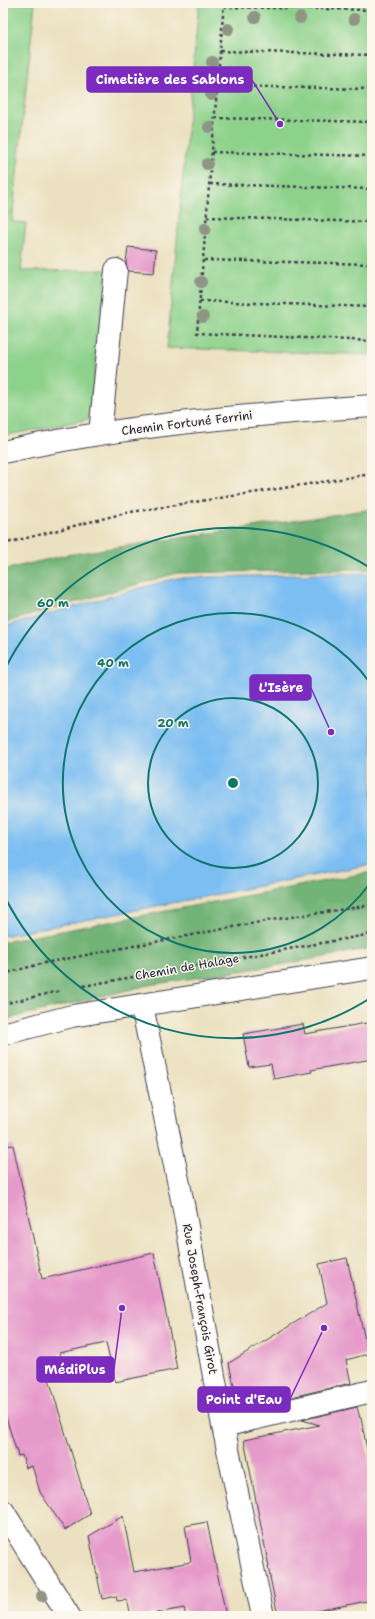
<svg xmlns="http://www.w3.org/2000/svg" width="375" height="1619" viewBox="0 0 375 1619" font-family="'Shantell Sans',sans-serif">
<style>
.green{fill:#8dd28b;stroke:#587a63}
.forest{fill:#72b477;stroke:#4a6b59}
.water{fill:#7cbef2;stroke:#4f7096}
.building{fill:#e69aca}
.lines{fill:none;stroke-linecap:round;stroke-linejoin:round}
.minor-casing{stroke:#403f4f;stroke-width:24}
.path{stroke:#403f4f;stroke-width:2.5;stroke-dasharray:3 3;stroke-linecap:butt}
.minor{stroke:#fff;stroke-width:22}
.tree{fill:#8e9584}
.ring{fill:none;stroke:#0f766e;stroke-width:2}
.labels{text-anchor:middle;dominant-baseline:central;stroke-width:3;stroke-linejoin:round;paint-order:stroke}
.street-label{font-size:12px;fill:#22223b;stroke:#fbf7ec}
.centre{fill:#0f766e;stroke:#fbf7ec;stroke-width:2}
.ring-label{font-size:12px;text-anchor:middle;font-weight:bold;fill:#0f766e;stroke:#fbf7ec;stroke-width:3;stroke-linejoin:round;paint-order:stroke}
.leader{fill:none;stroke:#7b2cbf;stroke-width:1.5}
.callout-dot{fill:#7b2cbf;stroke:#fbf7ec;stroke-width:1.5}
.callout{fill:#7b2cbf;stroke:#7b2cbf;stroke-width:1.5}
.callout-label{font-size:13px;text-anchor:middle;font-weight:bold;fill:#fff}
</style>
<rect width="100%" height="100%" fill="#fbf7ec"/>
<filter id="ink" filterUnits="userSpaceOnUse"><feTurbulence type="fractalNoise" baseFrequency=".025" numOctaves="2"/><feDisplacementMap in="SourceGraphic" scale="8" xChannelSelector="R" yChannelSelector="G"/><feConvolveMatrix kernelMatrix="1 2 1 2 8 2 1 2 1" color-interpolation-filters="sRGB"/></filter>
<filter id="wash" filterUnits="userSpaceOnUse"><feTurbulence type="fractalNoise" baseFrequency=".012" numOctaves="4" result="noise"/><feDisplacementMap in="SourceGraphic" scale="16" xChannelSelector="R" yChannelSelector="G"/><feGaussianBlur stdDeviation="0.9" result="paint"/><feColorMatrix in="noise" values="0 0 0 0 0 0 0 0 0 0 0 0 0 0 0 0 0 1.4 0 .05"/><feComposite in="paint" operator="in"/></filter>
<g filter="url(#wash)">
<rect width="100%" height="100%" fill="#ebe1c0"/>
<path class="green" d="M3,3H35L12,222L26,223L21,271L107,270L89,419L3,436Z
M199,3H372V355L167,348Z"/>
<path class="forest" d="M372,509V569L177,573L3,623V570L66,555Z
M372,872V948L286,964L149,985L3,1020V942Z"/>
<path class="water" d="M372,573V864L3,936V627L176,578Z"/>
<g id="blocks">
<path class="building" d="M128,247L156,250L154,273L128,271L126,263Z
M372,1022V1059L311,1070L312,1072L274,1079L271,1064L249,1067L243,1034L303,1024L305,1034Z
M13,1145L42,1279L154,1253L177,1369L115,1382L106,1343L59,1353L64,1376L49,1379L90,1514L65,1530L40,1492L32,1466L26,1468L22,1455L18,1456L3,1408V1146Z
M347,1258L368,1354L346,1360L351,1383L253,1406L237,1401L229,1363L327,1303L319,1264Z
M357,1407L360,1418H361L372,1476V1600L291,1616H278L268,1567H269L244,1440L320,1425L302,1420Z
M123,1516L134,1572L191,1562L185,1526L207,1522L226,1616H186L184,1608L141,1616H131L127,1600L117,1601L116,1596L102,1599L89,1536Z"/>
</g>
</g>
<g filter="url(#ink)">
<use href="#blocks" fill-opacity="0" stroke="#403f4f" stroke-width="1"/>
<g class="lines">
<defs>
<path id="minor" d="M100,434L116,270
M3,452C124,425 249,415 372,406
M142,1006L183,1204L223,1426L263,1616
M3,1034L72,1016L372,968
M223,1426L372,1391
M3,1511L69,1616"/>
</defs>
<use href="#minor" class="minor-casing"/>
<path class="path" d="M224,3L197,333L372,341
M224,7L372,10
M220,51L372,55
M217,86L372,89
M215,118L372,122
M212,152L372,156
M210,184L372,189
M207,217L372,222
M204,260L372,264
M200,301L372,307
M3,544L125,513L372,474
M3,974L44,963L271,920L372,905
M83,986L372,934
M3,1004L59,991"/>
<use href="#minor" class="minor"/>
</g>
<g class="tree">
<circle cx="255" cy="17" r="6"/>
<circle cx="300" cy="18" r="6"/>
<circle cx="354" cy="19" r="6"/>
<circle cx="228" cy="29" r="6"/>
<circle cx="212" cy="62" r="6"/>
<circle cx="211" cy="95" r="6"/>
<circle cx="209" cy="127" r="6"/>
<circle cx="207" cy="164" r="6"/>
<circle cx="205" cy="229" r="6"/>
<circle cx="201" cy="282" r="6"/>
<circle cx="203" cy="317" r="6"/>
<circle cx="42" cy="1596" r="6"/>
</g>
</g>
<g class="ring">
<circle cx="233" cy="783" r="85"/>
<path d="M371 882A170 170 0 1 1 371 684"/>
<path d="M372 997A255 255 0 0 1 4 895M4 671A255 255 0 0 1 372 569"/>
</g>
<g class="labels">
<g class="street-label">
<text transform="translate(187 423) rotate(-7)">Chemin Fortuné Ferrini</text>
<text transform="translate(187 967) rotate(-10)">Chemin de Halage</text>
<text transform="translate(200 1299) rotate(80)">Rue Joseph-François Girot</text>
</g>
</g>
<circle cx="233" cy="783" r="6" class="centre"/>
<g class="ring-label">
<text x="53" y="607">60 m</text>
<text x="113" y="667">40 m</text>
<text x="173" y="727">20 m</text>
</g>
<path class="leader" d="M280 124L252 80M331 732L311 688M122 1308L114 1369M324 1328L290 1399"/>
<g class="callout-dot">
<circle cx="280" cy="124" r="4"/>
<circle cx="331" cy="732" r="4"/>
<circle cx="122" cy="1308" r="4"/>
<circle cx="324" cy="1328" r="4"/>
</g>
<g class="callout">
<rect x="87" y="67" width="165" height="25" rx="4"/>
<rect x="250" y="675" width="61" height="25" rx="4"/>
<rect x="37" y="1357" width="77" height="25" rx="4"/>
<rect x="198" y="1387" width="92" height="25" rx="4"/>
</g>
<g class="callout-label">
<text x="170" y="84">Cimetière des Sablons</text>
<text x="281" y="692">L'Isère</text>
<text x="75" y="1374">MédiPlus</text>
<text x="244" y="1404">Point d'Eau</text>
</g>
<rect width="375" height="1619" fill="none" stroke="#fbf7ec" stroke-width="16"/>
</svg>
